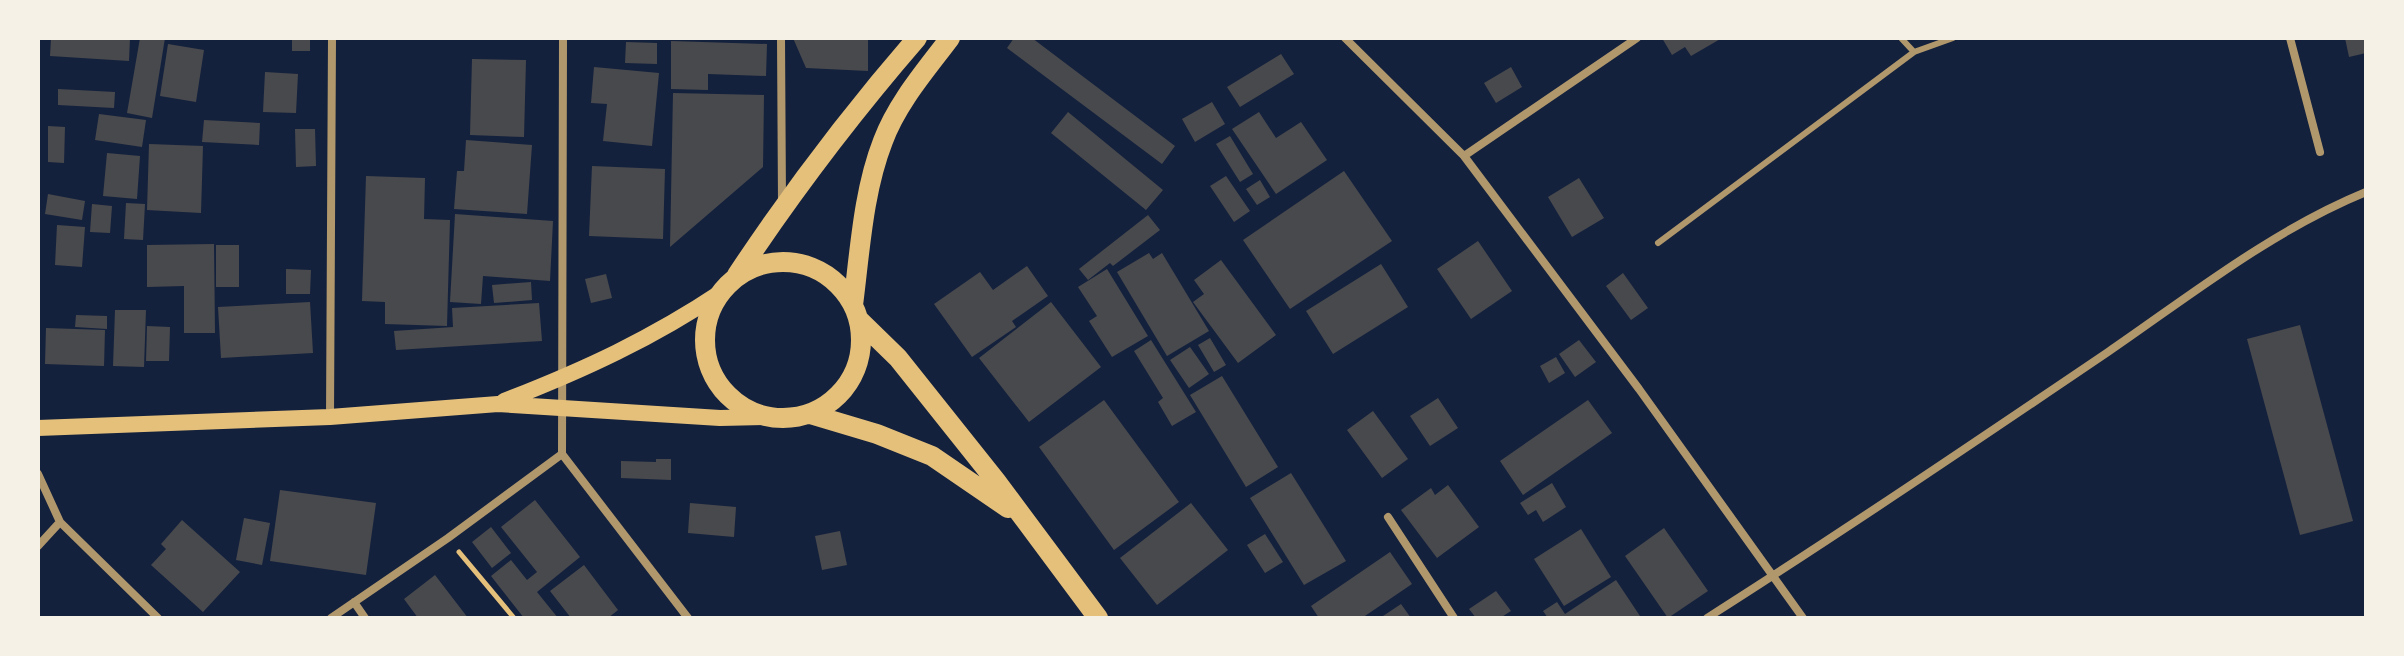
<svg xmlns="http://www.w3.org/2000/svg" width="2404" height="656" viewBox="0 0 2404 656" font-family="'Noto Sans',sans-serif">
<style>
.building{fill:#48494c}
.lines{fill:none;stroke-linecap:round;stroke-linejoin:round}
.path{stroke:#e5c07b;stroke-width:5}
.service{stroke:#b1986c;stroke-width:6}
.minor{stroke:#b1986c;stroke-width:8}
.secondary{stroke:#e5c07b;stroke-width:16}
.primary{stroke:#e5c07b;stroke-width:20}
</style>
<rect width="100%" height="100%" fill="#14213d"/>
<path class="building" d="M51,38H130L129,61L50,56Z
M140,38H165L152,118L127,113Z
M292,38H310V51H292Z
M793,38H868V71L806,68Z
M1014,38H1032L1175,146L1162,164L1007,48Z
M1662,38H1722L1691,56L1685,47L1672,55Z
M2345,38H2366V53L2349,57Z
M671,41L767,44L766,76L708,74V90L671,89Z
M626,42L657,43V64L625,63Z
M168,44L204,50L196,102L160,96Z
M1281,54L1294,74L1240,107L1227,87Z
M472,59L526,60L524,137L470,135Z
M594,67L659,73L652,146L603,141L607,104L591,103Z
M1511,67L1522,87L1496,103L1484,83Z
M265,72L298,74L296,113L263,112Z
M58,89L115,92L114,108L58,105Z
M673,93L764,95L763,167L670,247Z
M1212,102L1225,124L1195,142L1182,119Z
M1068,112L1163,190L1146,210L1051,133Z
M1259,112L1276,138L1301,122L1327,160L1276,194L1232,129Z
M99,114L146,120L142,147L95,140Z
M204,120L260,123L259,145L202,142Z
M48,126L65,127L64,163L48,162Z
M295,129H315L316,166L296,167Z
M1230,136L1253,174L1240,182L1216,144Z
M466,140L532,145L527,214L454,209L457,171H464Z
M149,144L203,146L201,213L147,210Z
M107,153L140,156L137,199L103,196Z
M592,166L665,169L663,239L589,236Z
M1344,171L1392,241L1290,309L1243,240Z
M366,176L425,178L424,219L450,220L447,326L385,324V302L362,301Z
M1226,176L1250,211L1234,222L1210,186Z
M1579,178L1604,218L1572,237L1548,197Z
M1260,180L1270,197L1257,205L1246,189Z
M48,194L85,201L82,220L45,214Z
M126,203L145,204L143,240L124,239Z
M92,204L112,206L110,233L90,232Z
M455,214L553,221L550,281L483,276L481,304L450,302Z
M1148,215L1160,230L1113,266L1110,263L1088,280L1079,269Z
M57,225L85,227L82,267L55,265Z
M1478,241L1512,291L1471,319L1437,269Z
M214,244L215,333H184V286L147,287V245Z
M216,245H239V287H216Z
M1149,253L1153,259L1162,253L1209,331L1167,356L1117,272Z
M1221,260L1276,335L1238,363L1193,302L1204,294L1194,280Z
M1381,264L1408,307L1333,354L1306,311Z
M1027,266L1048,296L1012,321L1016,327L972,357L934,304L980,272L993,290Z
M286,269L311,270L310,294H286Z
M1107,269L1148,336L1112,357L1089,321L1097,316L1078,287Z
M1623,273L1648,308L1631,320L1606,286Z
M606,274L612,298L591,303L585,279Z
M531,282L532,300L494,303L492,285Z
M310,302L313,353L221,358L218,307Z
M1051,302L1101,367L1029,422L979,358Z
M539,303L542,341L396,350L394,331L453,327L452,308Z
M115,310H146L144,367L113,366Z
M76,315L107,316V329L75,327Z
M2300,325L2353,521L2300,535L2247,339Z
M147,326L170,327L169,361H146Z
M46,328L105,330L104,366L45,364Z
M1210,338L1226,365L1214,372L1198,345Z
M1151,340L1196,412L1172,426L1158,402L1163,398L1134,351Z
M1579,340L1596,362L1575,377L1559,354Z
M1190,347L1209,374L1189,388L1170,360Z
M1556,357L1565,373L1549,383L1540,366Z
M1222,376L1278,467L1246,487L1190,395Z
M1438,398L1458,428L1430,446L1410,416Z
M1104,400L1179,502L1114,550L1039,447Z
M1588,400L1612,433L1523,495L1500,461Z
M1373,411L1408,459L1382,478L1347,430Z
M656,459H671V480L621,478V461L656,462Z
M1291,473L1346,561L1304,585L1250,498Z
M1552,483L1566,507L1543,522L1536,510L1528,515L1520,503Z
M1448,485L1479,527L1437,558L1401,510L1431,488L1435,495Z
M280,490L376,503L366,575L270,561Z
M535,500L580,557L537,592L558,618H524L491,576L511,560L527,580L537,572L501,527Z
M690,503L736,507L734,537L688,533Z
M1191,503L1228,550L1157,605L1120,558Z
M244,518L270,523L262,565L236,560Z
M182,520L240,572L203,612L151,565L166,549L161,544Z
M491,527L511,553L492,568L472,542Z
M1664,528L1708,591L1668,618L1625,556Z
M1581,529L1611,577L1564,606L1534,559Z
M840,531L847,565L822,570L815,536Z
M1265,534L1283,562L1265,573L1247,545Z
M1390,552L1412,584L1362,618H1319L1311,606Z
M584,565L618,610L608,618H571L550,591Z
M435,575L468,618H418L404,599Z
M1616,580L1640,616L1637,618H1548L1543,611L1557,602L1565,614Z
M1496,591L1511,611L1500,618H1476L1469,609Z
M1401,604L1411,618H1380Z"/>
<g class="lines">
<path class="path" d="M459,552L514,618"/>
<path class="service" d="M1901,38L1914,52
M1658,243L1914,52L1953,38"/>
<path class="minor" d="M563,38L562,454L688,618
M781,38L782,202
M1345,38L1464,156L1639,389L1803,618
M2290,38L2320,152
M1464,156L1637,38
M330,417L332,38
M38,474L60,522L158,618
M1388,517L1454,618
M38,546L60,522
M354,602L365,618
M331,618L448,538L562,454
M1707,618C1842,532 1975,442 2108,352C2191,295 2273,230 2366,192"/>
<path class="secondary" d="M504,401C584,370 651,339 723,291
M38,428L330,417L498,404L720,418L768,417"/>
<path class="primary" d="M705 340a78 78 0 1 1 156 0a78 78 0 1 1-156 0Z
M737,275C792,192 852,113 917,38
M853,305C860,251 863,192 883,141C897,103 926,70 950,38
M859,320L898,358L996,481L1098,618
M810,414L877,434L932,456L1008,508"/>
</g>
<rect width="2404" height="656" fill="none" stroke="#f6f1e7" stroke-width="80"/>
</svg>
